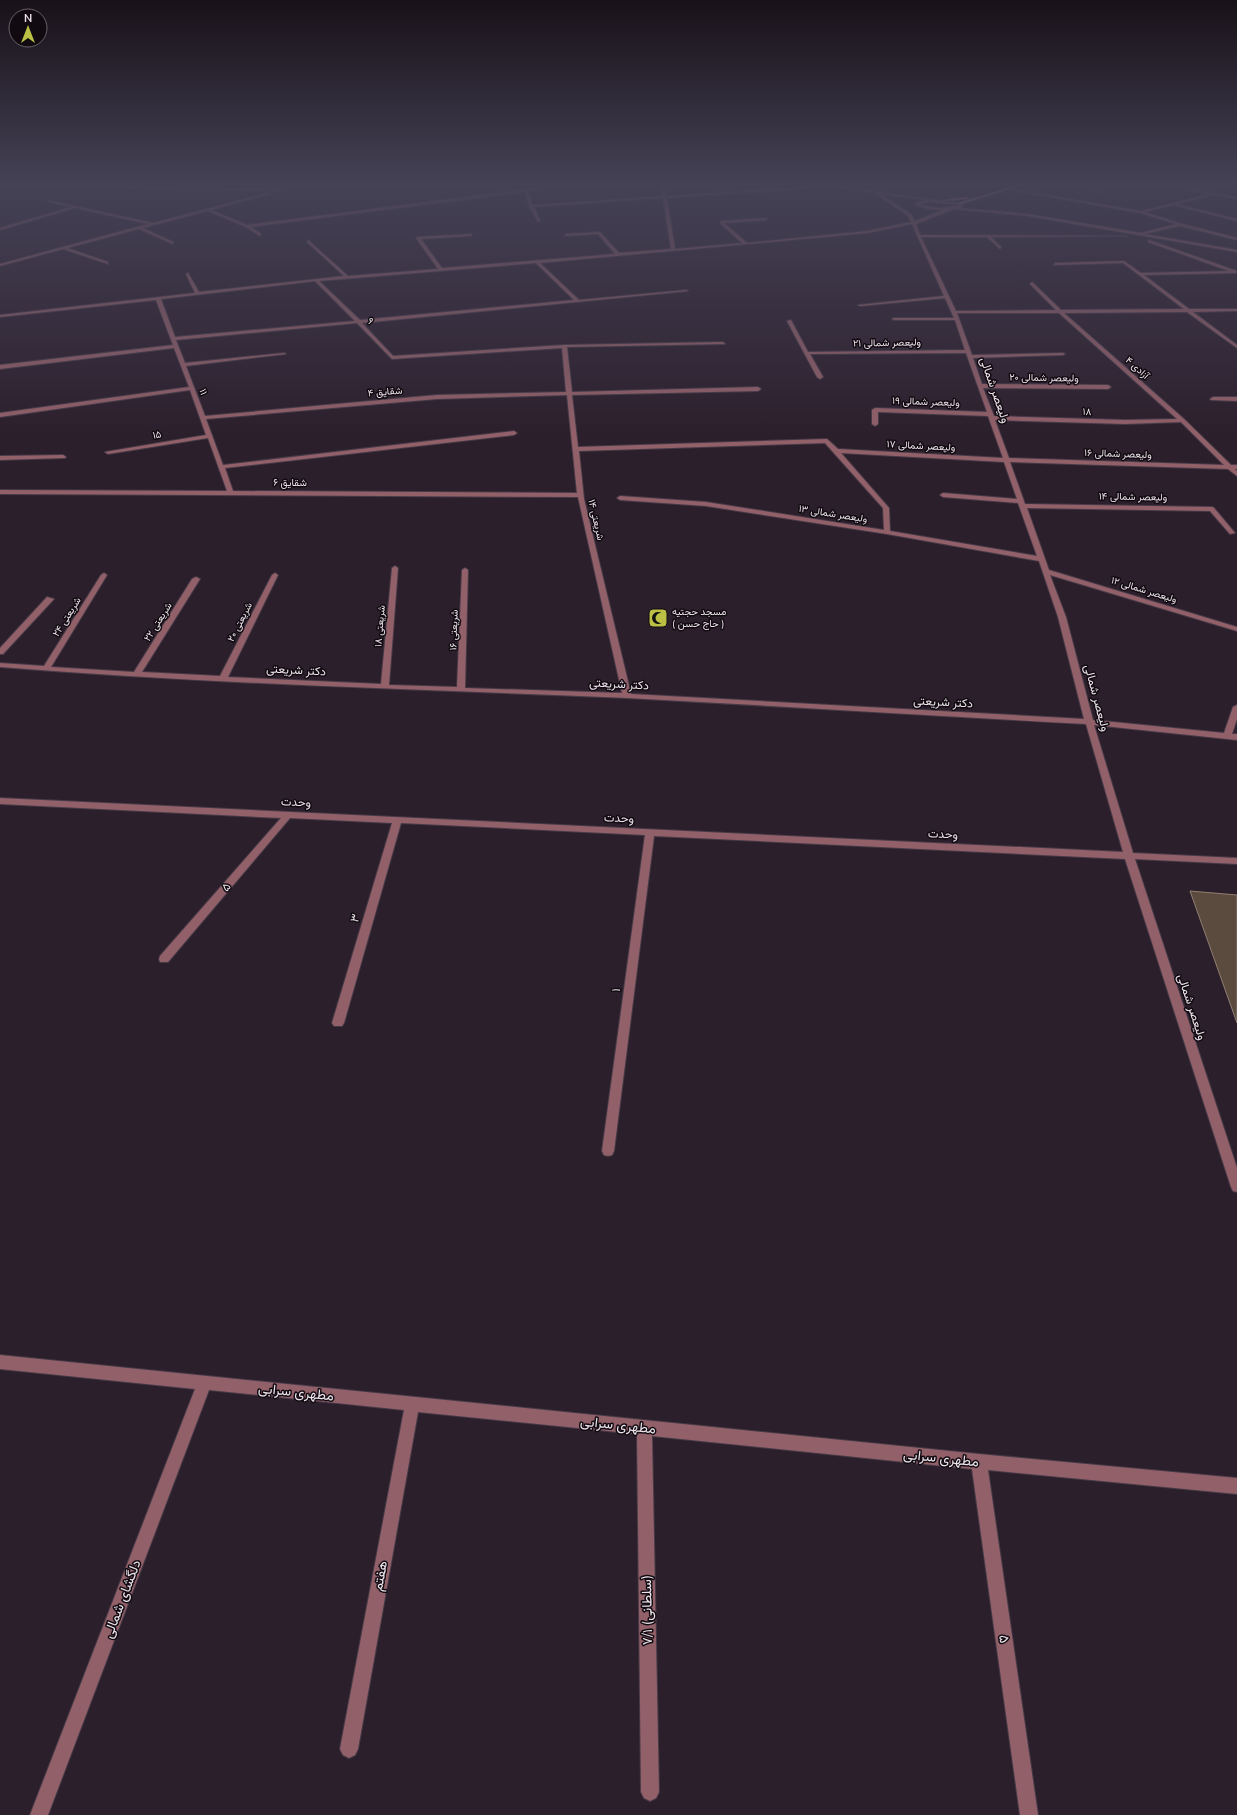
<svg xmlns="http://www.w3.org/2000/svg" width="1237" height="1815" viewBox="0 0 1237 1815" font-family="'Nunito Sans',Vazirmatn,sans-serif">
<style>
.building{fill:#5b4b3e;stroke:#907f71}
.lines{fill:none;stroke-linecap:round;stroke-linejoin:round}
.minor-casing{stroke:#473a47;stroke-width:2}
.major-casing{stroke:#473a47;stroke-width:2}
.minor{fill:#926069;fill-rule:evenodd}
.major{fill:#f4a1b1;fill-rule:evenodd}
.labels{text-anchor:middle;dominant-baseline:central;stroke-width:3;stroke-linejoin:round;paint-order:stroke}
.far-street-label{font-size:10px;fill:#ece3eb;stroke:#110b11}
.far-poi-label{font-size:10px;fill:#ece3eb;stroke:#110b11;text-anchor:start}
.street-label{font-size:12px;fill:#ece3eb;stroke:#110b11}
.near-street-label{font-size:14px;fill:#ece3eb;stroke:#110b11}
</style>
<rect width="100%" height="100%" fill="#2c1f2c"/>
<path class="building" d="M1190,891L1237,895V1023Z"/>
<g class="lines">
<defs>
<path id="minor" d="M303,183H310L280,191L0,186V184L280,189Z
M575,183H587L528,191L533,205L663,196L659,183H663L666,196L825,185L826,184L964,204L961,208L1028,214L1141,233L1176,224L1140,213L1005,189L1007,188L1141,211L1210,194L1152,183H1160L1237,197V199L1214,195L1177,204L1237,219V221L1173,205L1145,212L1179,223L1237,238V240L1180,226L1144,234L1237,250V252L1028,216L954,209L916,224L920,235L1127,236L991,237L1001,247L1000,249L987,237H921L956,311L1056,310L1030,284L1032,282L1061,310L1184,309L1123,263L1054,265L1055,263L1124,261L1141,273L1229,271L1148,242L1149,240L1237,271L1236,273L1144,275L1189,309H1237V311L1193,312L1237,345V348L1187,312L1064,313L1184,419L1231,465H1237V469H1235L1237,471V476L1228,469L1010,462L1025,504L1212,507L1214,508L1235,533L1230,534L1210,511L1027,508L1049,570L1237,627V631L1050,575L1066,617L1093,720L1224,733L1233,707L1237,705V719L1232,734H1237V740L1094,725L1133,853L1237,858V864L1135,859L1237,1168V1192L1233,1191L1231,1187L1125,859L654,836L614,1151L612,1155L608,1156L604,1155L602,1151L645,835L401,823L344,1023L342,1026H334L332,1023L392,823L290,818L168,962H160L159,959L160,956L281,818L0,804V798L1123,852L1086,724C933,716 780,706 627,698C418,689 209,684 0,667V663L44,666L101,575L104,573L107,575L51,667L134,672L192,579L196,577L200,579L142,672L220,676L272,575L275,573L278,575L228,677L381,684L392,568L395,566L398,568L389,685L457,687L462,570L465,568L468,570L465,688L622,693L578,497L0,494V490L227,491L208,438L108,454L105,452L206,435L190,390L0,417V413L189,387L174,348L0,369V365L173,345L156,300L0,317V315L195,293L186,274L188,273L199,292L344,276L307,242L308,240L348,276L438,269L416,238L418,237L472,234L471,236L421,239L442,268L615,254L598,234L565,236L566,234L600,232L619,253L671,249L663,198L534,207L540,221L538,222L529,206L525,192L251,227L261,234L260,236L246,227L208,211L143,228L173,242V244L139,229L67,248L108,262V264L63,249L0,266V264L148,224L75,208L0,230V228L71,207L48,202V200L153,223L270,192V194L211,210L247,225ZM832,187L875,193L908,216L911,222L867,231L747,243L724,223L766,220L767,218L721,221L720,223L742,243L675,249L667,198ZM880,194L928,200L917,202L915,205L928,209L943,210L915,221L911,214ZM930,202L960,205L941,208L919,205ZM912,224L944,296L858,305L860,306L945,298L954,318H894L892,319L894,320H955L965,350L808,352L791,320L787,321L817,377L820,379L823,377L810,354L966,353L987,412L875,408L872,410V424L875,426L878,424V412L988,416L1003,458L838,449L827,439L578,447L572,395L758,391L761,389L758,387L572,392L567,347L725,344L723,342L564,345L393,356L362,323L688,291L686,290L579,300L540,263L867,233ZM536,263L574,300L360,320L319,281ZM315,281L355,321L175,337L161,299ZM957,313H1059L1177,419L1125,420L994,416L983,388L1108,389L1111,387L1108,385L982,384L973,358L1063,355L1065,354L1063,353L972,355ZM357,323L392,359L562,348L566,392L437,395L205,416L186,366L286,354L284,353L185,363L176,340ZM567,395L577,493L233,491L225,468L514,435L517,433L514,431L223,465L206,419L437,399ZM995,420L1125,424L1181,422L1224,465L1009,458ZM825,443L883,508L884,530L706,502L620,496L617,498L620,500L706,506L887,534L1039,561L1058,617L1084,719L631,694L584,499L579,451ZM841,453L1004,462L1017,499L943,493L940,495L943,497L1018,503L1037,556L890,531L889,508Z
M1060,183H1068L1103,191L1101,192Z
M1213,397H1237V401L1211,400L1210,399Z
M63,455L66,457L65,458L0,460V456Z
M47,597L54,599L3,654H0V648Z
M0,1355L979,1454L1237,1478V1494L988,1470L1038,1815H1020L972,1469L652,1436L659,1792L656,1798L650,1801L644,1798L641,1792L637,1434L418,1412L358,1749L355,1755L349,1758L343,1755L340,1749L404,1410L209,1390L48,1815H30L195,1389L0,1369Z"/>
<path id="major" d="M1024,183H1030L961,204L958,203Z
M967,197L968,199L942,201L944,200Z"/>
</defs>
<use href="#minor" class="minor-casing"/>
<use href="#major" class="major-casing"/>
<use href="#minor" class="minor"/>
<use href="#major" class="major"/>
</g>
<linearGradient id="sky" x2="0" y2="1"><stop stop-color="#181118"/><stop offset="0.42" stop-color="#454256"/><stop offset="1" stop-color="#454256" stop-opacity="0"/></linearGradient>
<rect width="1237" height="437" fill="url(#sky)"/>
<defs>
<symbol id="mosque-square" viewBox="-11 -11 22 22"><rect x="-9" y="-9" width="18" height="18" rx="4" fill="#bbc045" stroke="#110b11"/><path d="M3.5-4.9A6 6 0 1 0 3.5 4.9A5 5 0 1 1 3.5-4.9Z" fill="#111"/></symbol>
</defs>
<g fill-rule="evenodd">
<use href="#mosque-square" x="647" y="607" width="22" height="22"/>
</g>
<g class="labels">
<g class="far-street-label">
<text transform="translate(370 321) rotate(48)">۹</text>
<text transform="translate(887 343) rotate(-1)">ولیعصر شمالی ۲۱</text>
<text transform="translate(1137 368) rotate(42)">آزادی ۴</text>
<text transform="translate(1044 378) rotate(1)">ولیعصر شمالی ۲۰</text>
<text transform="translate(203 392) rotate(70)">۱۱</text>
<text transform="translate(385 392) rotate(-5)">شقایق ۴</text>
<text transform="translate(926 402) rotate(2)">ولیعصر شمالی ۱۹</text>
<text transform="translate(1087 412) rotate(2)">۱۸</text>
<text transform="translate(157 435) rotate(-9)">۱۵</text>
<text transform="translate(921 446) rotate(3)">ولیعصر شمالی ۱۷</text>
<text transform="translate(1118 454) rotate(2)">ولیعصر شمالی ۱۶</text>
<text x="290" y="483">شقایق ۶</text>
<text transform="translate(1133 497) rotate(1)">ولیعصر شمالی ۱۴</text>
<text transform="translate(833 514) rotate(9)">ولیعصر شمالی ۱۳</text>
<text transform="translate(596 520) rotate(77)">شریعتی ۱۴</text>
<text transform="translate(1144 590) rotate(17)">ولیعصر شمالی ۱۲</text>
<text transform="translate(67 617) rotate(-58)">شریعتی ۲۴</text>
<text transform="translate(158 622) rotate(-58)">شریعتی ۲۲</text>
<text transform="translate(240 622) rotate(-63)">شریعتی ۲۰</text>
<text transform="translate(380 626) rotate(-85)">شریعتی ۱۸</text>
<text transform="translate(454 630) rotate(-88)">شریعتی ۱۶</text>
</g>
<g class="far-poi-label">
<text x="672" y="612">مسجد حجتیه<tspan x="672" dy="12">( حاج حسن )</tspan></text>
</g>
<g class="street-label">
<text transform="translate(995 390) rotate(71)">ولیعصر شمالی</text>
<text transform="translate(296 670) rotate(3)">دکتر شریعتی</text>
<text transform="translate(619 684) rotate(3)">دکتر شریعتی</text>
<text transform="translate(1097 698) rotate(75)">ولیعصر شمالی</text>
<text transform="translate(943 702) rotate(3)">دکتر شریعتی</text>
<text transform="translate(296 802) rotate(3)">وحدت</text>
<text transform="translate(619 818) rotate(3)">وحدت</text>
<text transform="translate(943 834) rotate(3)">وحدت</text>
<text transform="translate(226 887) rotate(-49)">۵</text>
<text transform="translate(355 918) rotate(-74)">۳</text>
<text transform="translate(616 990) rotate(-82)">۱</text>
<text transform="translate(1192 1007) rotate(72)">ولیعصر شمالی</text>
</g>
<g class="near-street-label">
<text transform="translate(296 1392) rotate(6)">مطهری سرابی</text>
<text transform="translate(618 1425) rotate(6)">مطهری سرابی</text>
<text transform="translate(941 1458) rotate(6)">مطهری سرابی</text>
<text transform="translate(380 1576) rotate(-80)">هفتم</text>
<text transform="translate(122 1599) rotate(-69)">دلگشای شمالی</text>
<text transform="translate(647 1610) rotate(-91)">۷/۱ (سلطانی)</text>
<text transform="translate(1004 1639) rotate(82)">۵</text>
</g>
</g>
<g transform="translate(28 28)"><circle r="19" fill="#110b11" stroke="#696168"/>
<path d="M0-3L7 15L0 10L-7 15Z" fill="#bbc045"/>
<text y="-6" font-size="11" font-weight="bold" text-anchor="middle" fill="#ece3eb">N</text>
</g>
</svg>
